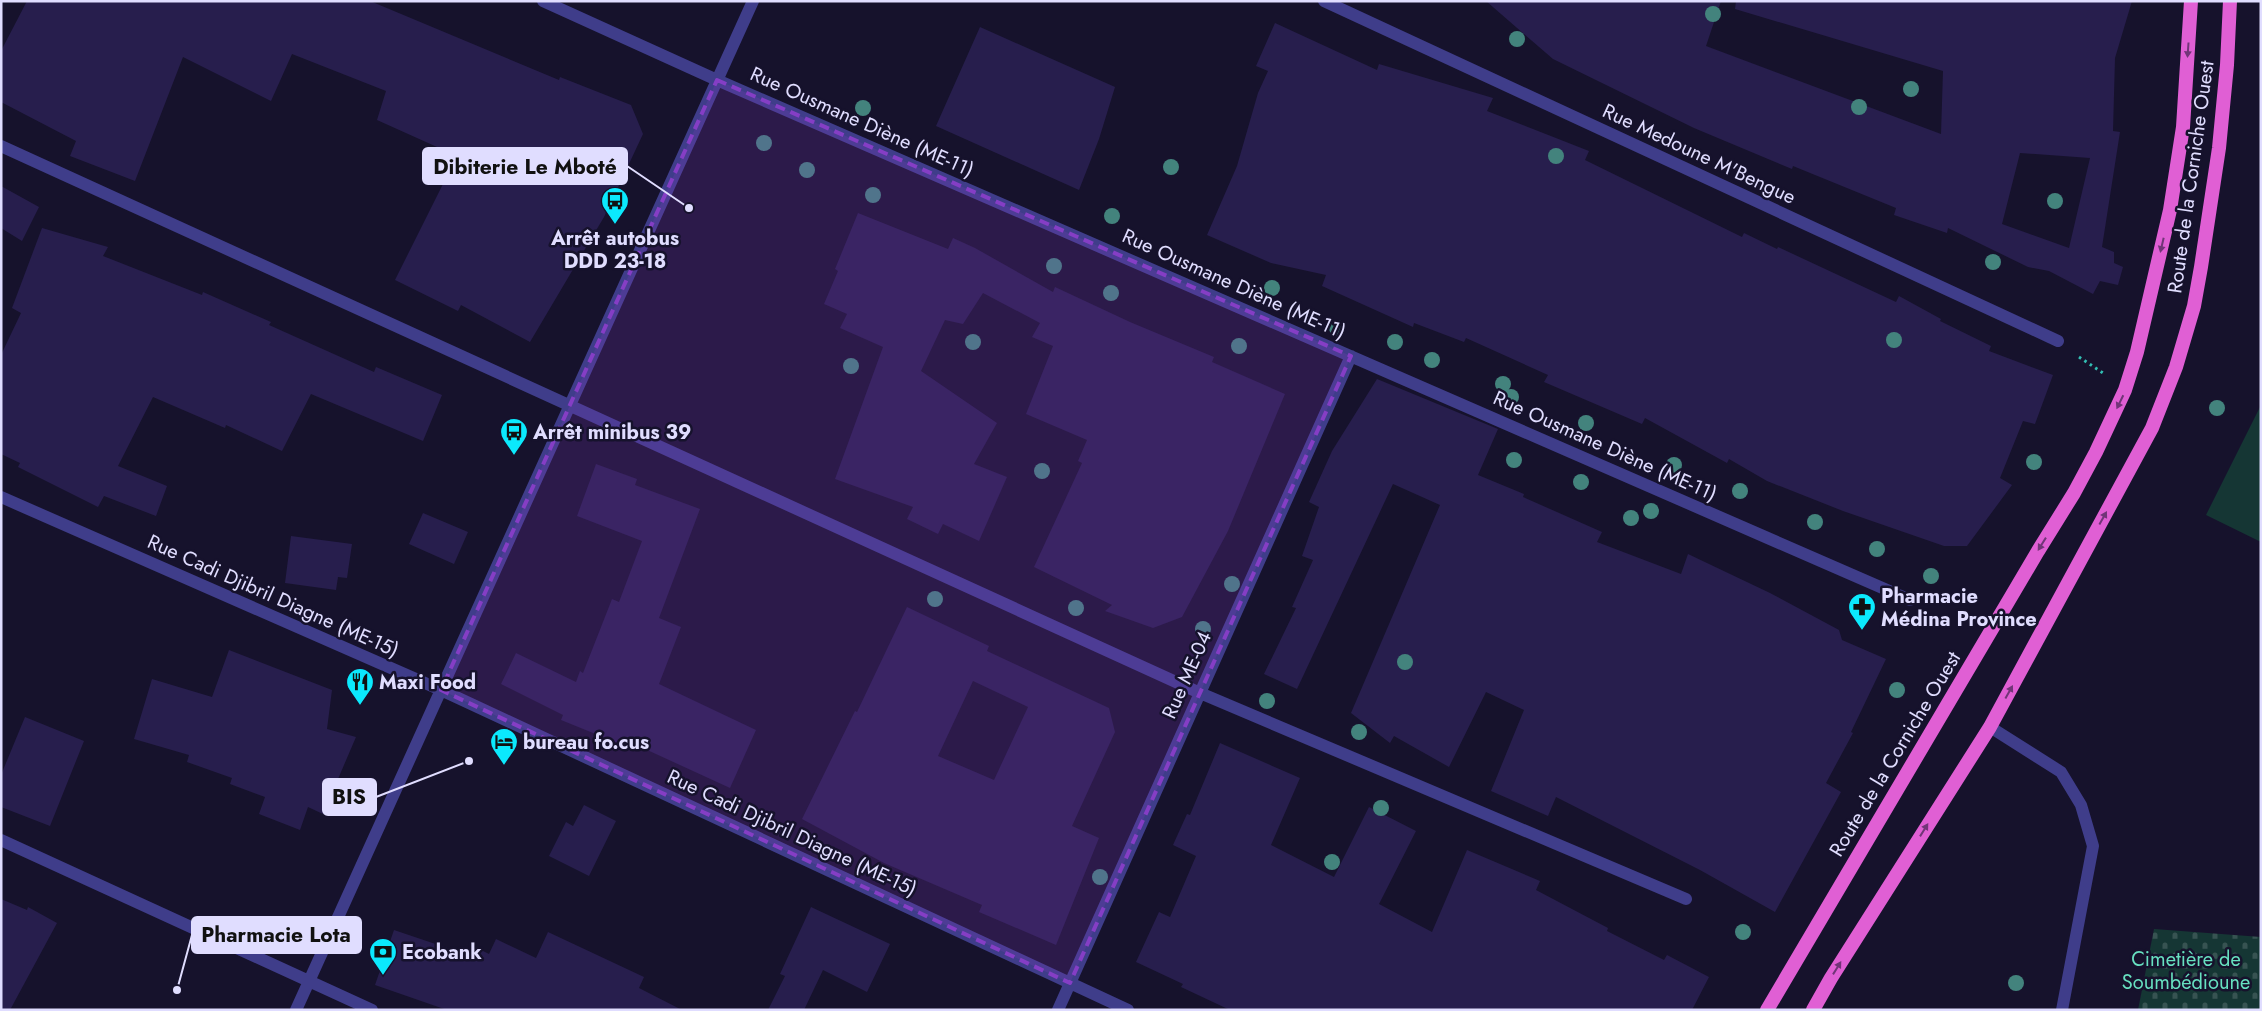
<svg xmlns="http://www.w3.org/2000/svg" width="2262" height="1011" viewBox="0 0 2262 1011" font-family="Jost,sans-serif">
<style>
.cemetery{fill:url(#cemetery-stones)}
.pitch{fill:#153634}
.building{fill:#271e4d;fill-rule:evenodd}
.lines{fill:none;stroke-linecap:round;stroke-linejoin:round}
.path{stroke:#32beb3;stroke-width:3;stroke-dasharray:2.5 4;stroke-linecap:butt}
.service{stroke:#3f3d8a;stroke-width:12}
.minor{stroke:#3f3d8a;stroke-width:12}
.trunk{stroke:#e05fd4;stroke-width:14}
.tree{fill:#43837d}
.oneway{fill:#713578}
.marked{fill:#853ec5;fill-opacity:0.2;stroke:#853ec5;stroke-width:4;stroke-dasharray:10 6;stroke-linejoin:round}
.labels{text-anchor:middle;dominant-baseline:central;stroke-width:5;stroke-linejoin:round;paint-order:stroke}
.street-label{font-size:20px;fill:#e0ddff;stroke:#16122c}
.poi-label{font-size:20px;font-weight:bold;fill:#e0ddff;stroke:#16122c;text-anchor:start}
.park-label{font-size:20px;fill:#67e0c0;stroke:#16122c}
.leader{fill:none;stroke:#e0ddff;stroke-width:2}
.callout-dot{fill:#e0ddff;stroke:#16122c;stroke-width:2}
.callout{fill:#e0ddff;stroke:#e0ddff;stroke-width:2}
.callout-label{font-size:21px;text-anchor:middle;font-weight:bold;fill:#111}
</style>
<defs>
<pattern id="cemetery-stones" width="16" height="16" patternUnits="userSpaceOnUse" patternTransform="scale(1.25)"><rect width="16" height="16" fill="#153634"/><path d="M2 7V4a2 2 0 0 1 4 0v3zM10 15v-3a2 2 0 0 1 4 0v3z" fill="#375352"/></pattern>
</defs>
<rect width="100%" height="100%" fill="#16122c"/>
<path class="cemetery" d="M2154,929L2261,937V1010H2138Z"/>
<path class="pitch" d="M2261,405V542L2206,515Z"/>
<path class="building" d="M27,1H370L559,80L560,77L631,105L643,134L604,217L530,342L461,305L458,311L395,280L457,156L377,120L386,91L292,54L271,101L183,57L135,181L70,156L76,141L1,102V51Z
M1486,1H1721L1706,46L1941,134L1943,71L1735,9L1736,1H2132L2115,58L2113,131L2120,132L2102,247L2114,252V263L2123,267L2118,285L2100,281L2093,294L2049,271L2028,267L1948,228L1947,233L1894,215L1896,208L1793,166L1792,169L1694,128L1553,59ZM2020,153L2090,158L2069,248L2002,224Z
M1275,23L1377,70L1379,64L1493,98L1487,111L1589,151L1585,160L1742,237L1744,233L1777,249L1778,247L1896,302L1899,296L1941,319L1940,321L1991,346L1989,351L2053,375L2035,424L2023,421L2000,478L2012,485L1967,546H1944L1843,511L1767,481L1729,459L1727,463L1645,418L1642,424L1544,382L1548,375L1466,338L1464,342L1414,323L1413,327L1322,286L1326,275L1271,263L1207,235L1237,166L1258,93L1268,71L1256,66Z
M980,27L1115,87L1099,139L1079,190L936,126Z
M1,186L39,207L22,241L1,228Z
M858,213L948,249L953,238L975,248L1053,292L1055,287L1130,322L1214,357L1212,362L1285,394L1228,531L1182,617L1153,628L1105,611L1112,605L1034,567L1082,463L1078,461L1087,440L1026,414L1053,346L1032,337L1040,323L983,293L963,324L945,320L921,371L997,423L974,464L1007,477L979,541L943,524L938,534L907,519L913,507L835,479L883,347L840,328L847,314L824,304L838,271L835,269Z
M42,228L108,247L103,256L202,295L203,292L271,322L269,325L374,372L376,367L442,395L423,441L311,394L282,451L226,425L225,428L153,397L118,466L167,486L156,516L104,496L98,507L18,467L20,463L1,454V355L21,313L12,308Z
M1377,379L1498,429L1478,475L1524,494L1523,497L1602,532L1597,542L1681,574L1688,554L1770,593L1839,630L1842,640L1886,659L1851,732L1853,733L1826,783L1841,792L1775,912L1700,870L1556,797L1548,816L1491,791L1524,710L1486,692L1449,767L1394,736L1390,743L1351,713L1440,505L1393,484L1297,689L1264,674L1296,608L1292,607L1313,560L1302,556L1319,507L1309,502L1332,451Z
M596,464L637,479L635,485L700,509L659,618L681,627L659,684L756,730L730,788L632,743L630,748L561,720L563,715L501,684L516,653L576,682L580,671L583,673L612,599L619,602L642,541L577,516Z
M423,513L468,532L454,564L409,544Z
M291,536L352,544L347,578L338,577L336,590L285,583Z
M907,607L989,646L987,651L1109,708L1115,732L1072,826L1099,838L1056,945L979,912L982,905L884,863L802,819L855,711L857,712ZM973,681L1028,707L994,780L938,756Z
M229,650L332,690L327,729L356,737L323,814L308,807L300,830L259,814L265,797L230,784L232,778L187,762L189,755L134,739L152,679L212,697Z
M25,717L84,741L50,826L1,807V775Z
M1220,743L1300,778L1271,845L1334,877L1369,807L1416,831L1379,904L1432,932L1467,850L1540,881L1536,890L1608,928L1607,931L1664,960L1667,955L1709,977L1692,1010H1230L1181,987L1183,984L1136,962L1159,912L1170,917L1196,856L1173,845L1187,814L1190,815Z
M584,805L616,821L589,876L549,856L566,822L573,826Z
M1,899L27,910L28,907L57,923L10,1010H1Z
M811,907L890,944L867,992L823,970L804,1010H768L785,976L780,974Z
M394,930L477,958L481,950L489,954L496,939L536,958L548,932L644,977L639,988L682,1010H447L375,985Z"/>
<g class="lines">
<path class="path" d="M2079,357L2103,373"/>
<path class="service" d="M1990,727L2061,772L2081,805L2093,846L2062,1010"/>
<path class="minor" d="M543,1L717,80L1910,600
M1324,1L2058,341
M1,146L1200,693L1686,899
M1,497L441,690L1128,1010
M1,840L372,1010
M296,1010L753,1
M1058,1010L1351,356"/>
<path class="trunk" d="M1767,1010L2038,551L2074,493L2096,452L2125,390L2137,352L2170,210L2183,127L2191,1
M1813,1010L1831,978L1990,727L2152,428L2176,367L2194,306L2201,267L2219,148L2227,65L2230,1"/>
</g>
<g class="tree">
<circle cx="1713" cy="14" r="8"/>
<circle cx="1517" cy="39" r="8"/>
<circle cx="1911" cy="89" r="8"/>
<circle cx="1859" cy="107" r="8"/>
<circle cx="863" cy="108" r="8"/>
<circle cx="764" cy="143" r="8"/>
<circle cx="1556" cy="156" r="8"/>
<circle cx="1171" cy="167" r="8"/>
<circle cx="807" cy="170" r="8"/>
<circle cx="873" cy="195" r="8"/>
<circle cx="2055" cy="201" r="8"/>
<circle cx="1112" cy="216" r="8"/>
<circle cx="1993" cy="262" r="8"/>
<circle cx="1054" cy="266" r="8"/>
<circle cx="1272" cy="288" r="8"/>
<circle cx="1111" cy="293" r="8"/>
<circle cx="1337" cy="328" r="8"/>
<circle cx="1894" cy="340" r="8"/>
<circle cx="973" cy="342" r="8"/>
<circle cx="1395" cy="342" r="8"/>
<circle cx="1239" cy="346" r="8"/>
<circle cx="1432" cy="360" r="8"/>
<circle cx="851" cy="366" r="8"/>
<circle cx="1503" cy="384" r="8"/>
<circle cx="1511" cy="397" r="8"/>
<circle cx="2217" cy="408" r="8"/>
<circle cx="1586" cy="423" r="8"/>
<circle cx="1514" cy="460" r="8"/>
<circle cx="2034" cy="462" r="8"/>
<circle cx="1674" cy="465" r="8"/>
<circle cx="1042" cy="471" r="8"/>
<circle cx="1581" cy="482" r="8"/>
<circle cx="1740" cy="491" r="8"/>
<circle cx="1651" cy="511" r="8"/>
<circle cx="1631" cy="518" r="8"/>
<circle cx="1815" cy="522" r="8"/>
<circle cx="1877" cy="549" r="8"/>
<circle cx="1931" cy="576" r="8"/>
<circle cx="1232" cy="584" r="8"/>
<circle cx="935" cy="599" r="8"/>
<circle cx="1076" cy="608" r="8"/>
<circle cx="1203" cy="629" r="8"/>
<circle cx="1405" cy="662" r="8"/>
<circle cx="1897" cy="690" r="8"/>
<circle cx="1267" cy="701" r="8"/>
<circle cx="1359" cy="732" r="8"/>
<circle cx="1381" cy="808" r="8"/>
<circle cx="1332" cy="862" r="8"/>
<circle cx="1100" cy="877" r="8"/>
<circle cx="1743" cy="932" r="8"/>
<circle cx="2016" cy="983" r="8"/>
</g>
<defs><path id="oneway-solid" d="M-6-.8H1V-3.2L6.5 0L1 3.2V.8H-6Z" transform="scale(1.25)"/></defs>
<g class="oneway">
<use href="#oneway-solid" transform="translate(2188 50) rotate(94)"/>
<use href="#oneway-solid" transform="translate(2162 245) rotate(103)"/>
<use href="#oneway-solid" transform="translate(2120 402) rotate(116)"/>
<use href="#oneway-solid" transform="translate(2103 518) rotate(-61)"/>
<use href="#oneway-solid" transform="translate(2042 544) rotate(122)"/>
<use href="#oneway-solid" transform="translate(2009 692) rotate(-61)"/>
<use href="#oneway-solid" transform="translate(1924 830) rotate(-58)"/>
<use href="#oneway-solid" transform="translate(1837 968) rotate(-58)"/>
</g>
<path class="marked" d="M717,80L1351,356L1070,983L441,690Z"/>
<defs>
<symbol id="bus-pin" viewBox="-11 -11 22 30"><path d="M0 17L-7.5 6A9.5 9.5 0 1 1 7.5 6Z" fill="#0be9fd" stroke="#16122c"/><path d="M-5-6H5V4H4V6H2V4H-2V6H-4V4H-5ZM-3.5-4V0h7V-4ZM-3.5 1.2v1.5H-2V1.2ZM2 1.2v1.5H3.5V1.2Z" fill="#111"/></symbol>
<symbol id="pharmacy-pin" viewBox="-11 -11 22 30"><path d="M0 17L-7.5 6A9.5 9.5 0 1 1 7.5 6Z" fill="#0be9fd" stroke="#16122c"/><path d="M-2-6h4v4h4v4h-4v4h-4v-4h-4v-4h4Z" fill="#111"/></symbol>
<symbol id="restaurant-pin" viewBox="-11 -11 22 30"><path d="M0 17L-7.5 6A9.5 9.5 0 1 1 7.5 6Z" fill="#0be9fd" stroke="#16122c"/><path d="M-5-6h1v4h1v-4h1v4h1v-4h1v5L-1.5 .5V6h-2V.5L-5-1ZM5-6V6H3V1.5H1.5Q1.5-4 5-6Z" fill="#111"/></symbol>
<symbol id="hotel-pin" viewBox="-11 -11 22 30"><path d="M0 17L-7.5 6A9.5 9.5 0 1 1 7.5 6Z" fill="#0be9fd" stroke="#16122c"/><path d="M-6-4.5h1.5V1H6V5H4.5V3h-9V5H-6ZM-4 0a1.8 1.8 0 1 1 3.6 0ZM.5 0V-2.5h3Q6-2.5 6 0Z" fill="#111"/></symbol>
<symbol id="bank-pin" viewBox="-11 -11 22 30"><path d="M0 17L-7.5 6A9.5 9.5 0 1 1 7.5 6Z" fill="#0be9fd" stroke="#16122c"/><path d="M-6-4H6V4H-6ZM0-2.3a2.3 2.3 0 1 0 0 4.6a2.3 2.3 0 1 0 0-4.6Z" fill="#111"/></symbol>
</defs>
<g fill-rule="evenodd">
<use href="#bus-pin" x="599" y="185" width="32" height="43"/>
<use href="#bus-pin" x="498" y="416" width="32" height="43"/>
<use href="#pharmacy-pin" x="1846" y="591" width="32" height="43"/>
<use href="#restaurant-pin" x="344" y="666" width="32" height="43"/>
<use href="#hotel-pin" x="488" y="726" width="32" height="43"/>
<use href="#bank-pin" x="367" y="936" width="32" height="43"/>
</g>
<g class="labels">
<g class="street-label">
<text transform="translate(862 122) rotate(24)">Rue Ousmane Diène (ME-11)</text>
<text transform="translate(1699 154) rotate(25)">Rue Medoune M'Bengue</text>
<text transform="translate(2191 177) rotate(-82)">Route de la Corniche Ouest</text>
<text transform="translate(1234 284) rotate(24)">Rue Ousmane Diène (ME-11)</text>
<text transform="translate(1605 446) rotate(24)">Rue Ousmane Diène (ME-11)</text>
<text transform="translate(273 596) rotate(24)">Rue Cadi Djibril Diagne (ME-15)</text>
<text transform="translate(1187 675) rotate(-66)">Rue ME-04</text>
<text transform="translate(1895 754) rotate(-59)">Route de la Corniche Ouest</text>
<text transform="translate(792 833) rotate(25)">Rue Cadi Djibril Diagne (ME-15)</text>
</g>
<g class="poi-label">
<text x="615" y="238" text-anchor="middle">Arrêt autobus<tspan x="615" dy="23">DDD 23-18</tspan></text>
<text x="533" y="432">Arrêt minibus 39</text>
<text x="1881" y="596">Pharmacie<tspan x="1881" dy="23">Médina Province</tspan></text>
<text x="379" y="682">Maxi Food</text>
<text x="523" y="742">bureau fo.cus</text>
<text x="402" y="952">Ecobank</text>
</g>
<g class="park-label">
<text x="2186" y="959">Cimetière de<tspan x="2186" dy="23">Soumbédioune</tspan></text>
</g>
</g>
<path class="leader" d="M689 208L627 166M469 761L376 797M177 990L192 935"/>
<g class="callout-dot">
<circle cx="689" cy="208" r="5"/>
<circle cx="469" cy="761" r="5"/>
<circle cx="177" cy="990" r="5"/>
</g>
<g class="callout">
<rect x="423" y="148" width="204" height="36" rx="5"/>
<rect x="323" y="779" width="53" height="36" rx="5"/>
<rect x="192" y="917" width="169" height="36" rx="5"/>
</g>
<g class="callout-label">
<text x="525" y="174">Dibiterie Le Mboté</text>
<text x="349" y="804">BIS</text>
<text x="276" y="942">Pharmacie Lota</text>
</g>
<rect width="2262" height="1011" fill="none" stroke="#e0ddff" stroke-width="5"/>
</svg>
